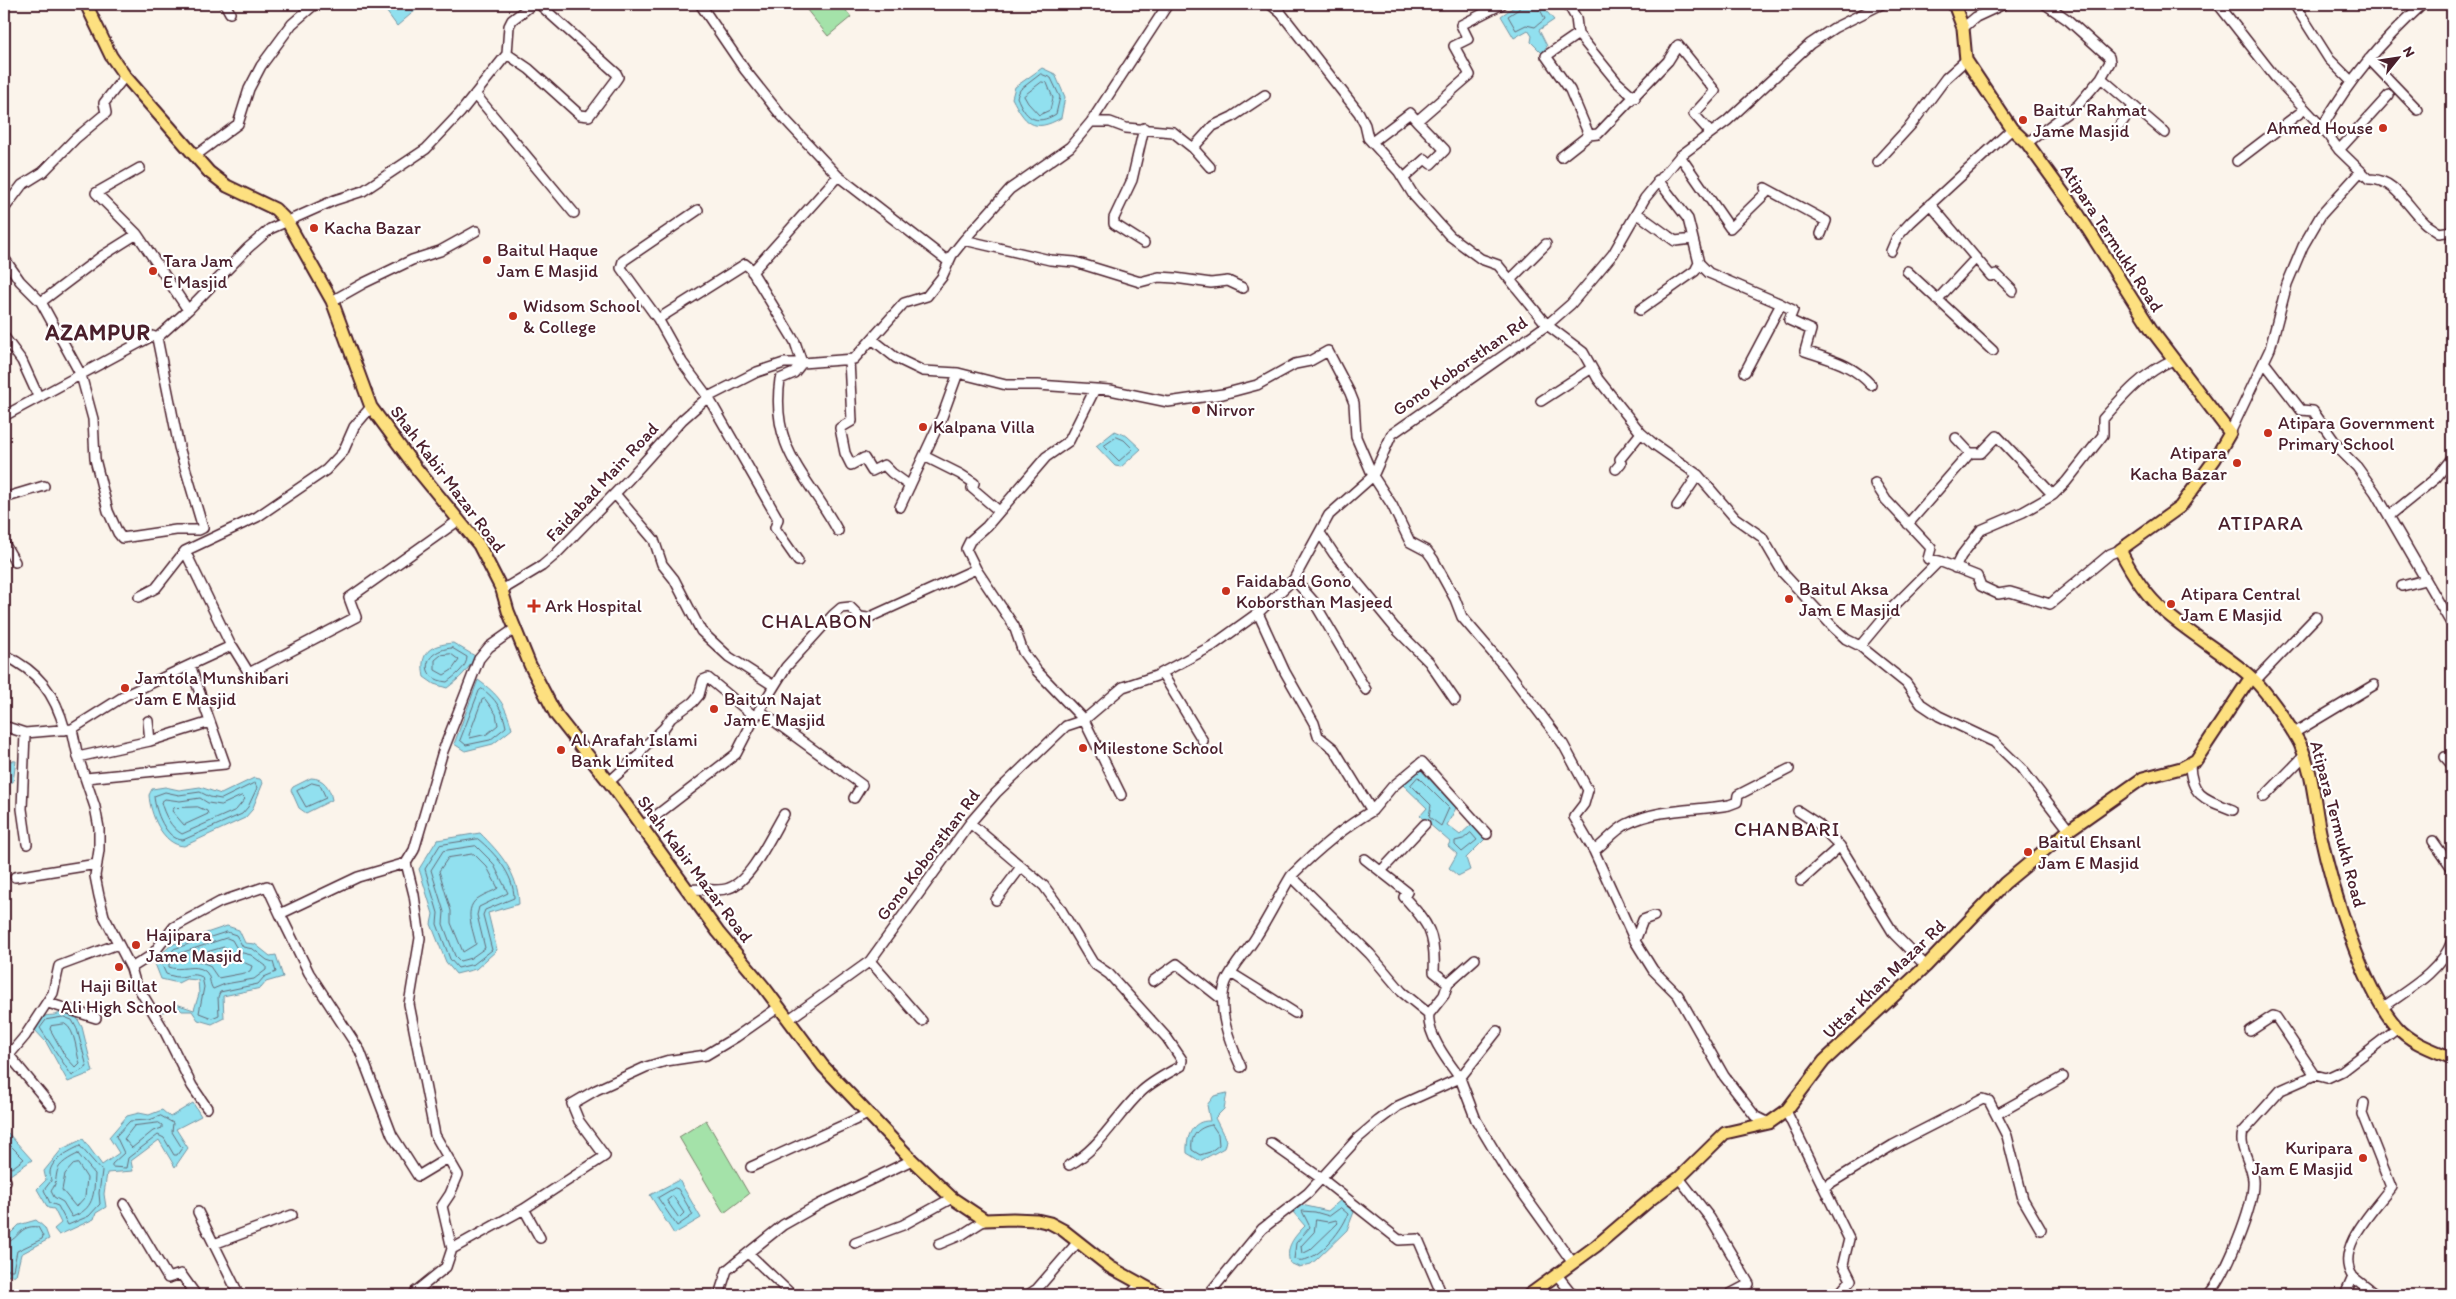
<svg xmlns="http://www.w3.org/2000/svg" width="2456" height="1299" viewBox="0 0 2456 1299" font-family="Itim,sans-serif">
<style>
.green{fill:#a4e2a9;stroke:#77806a}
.water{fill:#91e0ef;stroke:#7593a1}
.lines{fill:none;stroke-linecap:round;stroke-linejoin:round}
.shore{stroke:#666c79;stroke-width:1}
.minor-casing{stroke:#4a1f2b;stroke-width:12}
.major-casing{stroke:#4a1f2b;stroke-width:15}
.minor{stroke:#fff;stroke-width:9}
.major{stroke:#fde080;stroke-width:11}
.poi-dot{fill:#c8321e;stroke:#fff;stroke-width:2}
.labels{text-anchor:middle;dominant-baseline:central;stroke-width:4.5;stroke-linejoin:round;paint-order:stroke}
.poi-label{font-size:18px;fill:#4a1f2b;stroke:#fff;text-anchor:start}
.street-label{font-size:18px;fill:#4a1f2b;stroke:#fff}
.quarter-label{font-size:20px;letter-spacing:1px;fill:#4a1f2b;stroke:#fff}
.district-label{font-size:22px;font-weight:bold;letter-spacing:1px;fill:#4a1f2b;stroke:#fff}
</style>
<rect width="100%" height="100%" fill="#fbf4eb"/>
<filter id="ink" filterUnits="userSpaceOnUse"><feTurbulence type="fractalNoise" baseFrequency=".02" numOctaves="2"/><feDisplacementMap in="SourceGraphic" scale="10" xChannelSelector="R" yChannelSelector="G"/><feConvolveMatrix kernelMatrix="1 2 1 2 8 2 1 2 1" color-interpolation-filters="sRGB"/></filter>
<g filter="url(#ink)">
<path class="green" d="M802,4H841L851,17L828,36Z
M706,1120L749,1194L724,1213L679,1137Z"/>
<path class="water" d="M381,4H444L418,8L397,26Z
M1518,4H1540L1554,20L1539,30L1547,46L1542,53L1531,42L1532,36L1528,30L1514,38L1501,16Z
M1042,68L1055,74L1065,97L1061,118C1033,134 1025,123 1012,98L1015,87Z
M1115,431L1127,436L1141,449L1121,467L1115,466L1096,446Z
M453,643L475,656C469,670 459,679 447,688L434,684L424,677C419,652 430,645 453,643Z
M478,680C499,695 505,704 512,729L493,744L465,751L454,744Z
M4,760L16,761L13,782H4Z
M1420,769L1456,808L1447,825L1460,835L1471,825L1485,839L1466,858L1470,870L1458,876L1449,868L1457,854L1448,846L1450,842L1420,816L1427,808L1401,783Z
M254,778L260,779L263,783L252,810L245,818L184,846C162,845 150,813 149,795L152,789L165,787L179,790L200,787L221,794Z
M311,778C324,778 330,788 332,800L306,813L299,808L291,790L293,787Z
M480,833C500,853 518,873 519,904L488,913L497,950L476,969L456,974L446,962L431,924L433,914L419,869L437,840Z
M227,926L239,930L245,943L255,944L270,956L276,955L283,977L266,982L261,988L223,996L224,1018L212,1024L198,1020L192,1011H182L179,1008L162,1012L161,1009L176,1004L194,1010L199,994L198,980L186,979L178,983L161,979L154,961L171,945Z
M63,1011L76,1016L82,1027L93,1072L68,1082L46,1042L34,1029C45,1007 50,1021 63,1011Z
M1227,1093L1224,1109L1215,1118L1226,1140L1224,1148L1200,1161L1187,1153C1186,1137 1192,1120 1210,1121L1207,1105L1214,1096Z
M193,1103L201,1116L176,1129L188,1148L175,1167L159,1140L131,1161L133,1171L107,1173L104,1194L106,1207L96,1213L94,1219L59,1235L54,1229L61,1223L54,1209L48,1208L37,1189L46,1180L44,1171L62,1149L83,1139L102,1165L119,1153L109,1137L127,1116L139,1113L149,1115L162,1110L170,1117Z
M8,1133L32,1160L10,1175L4,1168V1134Z
M679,1180L701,1218L674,1234L650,1195Z
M1342,1199L1354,1212L1347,1230L1317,1259L1311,1264L1299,1267L1290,1263C1285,1247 1294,1237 1305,1226L1293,1212L1302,1205L1328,1211Z
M36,1220L45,1228L49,1239L21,1254L16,1275L7,1276L4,1272V1240L19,1225Z"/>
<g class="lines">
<path class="shore" d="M1520,4L1519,9L1508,16L1516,30L1526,25L1535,27L1545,19L1537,4
M1041,74L1051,78L1060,97L1056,114C1035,127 1025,117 1017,97L1020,90Z
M1042,82L1047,83L1053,98L1050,110L1039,115L1028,103L1024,96Z
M1117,437L1124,440L1133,449L1119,461L1104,446Z
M452,648L467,657C467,667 455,676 447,682C418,679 422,650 452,648Z
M451,654L459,660L452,670L444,675L435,670V660L441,655Z
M482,689C496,698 503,711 506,727L490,740L466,745L460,740L479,691Z
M485,699L496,714L498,725L487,734L470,738L469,735L482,700Z
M1418,777L1449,808L1441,826L1429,817L1431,805L1411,785Z
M255,783L257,788L248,807L242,814L183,840C166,840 155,811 154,796L165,792L179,795L200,792L210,797L221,799Z
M312,783L320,785L326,798L306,807L297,791Z
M242,796L245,799L236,810L182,834C171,828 164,814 161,802L165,799L180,801L200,798L208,803L221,805Z
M198,807L207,811L208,814L184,825L172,811L174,808Z
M1471,833L1477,840L1462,852L1455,845V841L1463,839Z
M478,839C495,853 514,875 514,898L485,910L483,915L492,950L474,964L458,968L450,959L437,924L438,913L425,869L440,845Z
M476,846L493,863L508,893L479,907L477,915L485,948L471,958L460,961L455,956L443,924L444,912L431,870L443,851Z
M474,854L487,867L498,888C493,892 486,893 480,897C462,907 473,929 476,944L463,952L451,923V911L439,871L448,858Z
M227,932L236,935L243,947L253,949L267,960L273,962L276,972L264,977L258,984L220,992L218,997L219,1015L212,1018L199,1013L204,987L202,977C193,972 187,977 178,977C175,977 169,975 166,974L161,963L174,949Z
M227,938L232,940L239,952L251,955L266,966V970L254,979L225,984L213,989C209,984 211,976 205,971C195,963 180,972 169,967V964L178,954Z
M225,947L234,958L252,966L250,972L218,978L209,965L193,959L194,956Z
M64,1017L72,1020L77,1029L87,1067L72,1076L40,1028L46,1020Z
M65,1024C76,1030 76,1053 80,1064L76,1068L65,1056L50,1029L51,1026Z
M161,1116L173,1123L172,1132L182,1148L177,1155H174L164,1138L158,1135L128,1158L126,1168L112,1167V1164L124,1153L116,1136L130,1121L149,1120Z
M159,1123L162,1125V1128L153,1131L132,1148L124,1139L134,1126Z
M1212,1125L1218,1134L1219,1145L1210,1152L1200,1155L1192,1150C1190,1136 1198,1127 1212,1125Z
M4,1139L24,1159L12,1168L4,1165
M80,1146L102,1171L99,1193L100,1204L89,1216L68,1225L58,1206L50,1203L44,1190L51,1181C51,1179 50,1176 50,1173C50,1160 70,1151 80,1146Z
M78,1154L95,1174C94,1195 94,1209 72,1217L63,1202L54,1197L51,1191C57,1183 55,1181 57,1172C58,1164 71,1157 78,1154Z
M78,1164L87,1178L85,1197L76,1207L62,1190L65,1174L73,1165Z
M675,1188L678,1189L693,1215L677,1226L658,1198Z
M673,1196L684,1213L679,1218L667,1201Z
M1341,1208L1348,1214C1343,1230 1313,1268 1294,1259L1296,1243L1310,1227L1302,1211L1315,1212L1329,1216Z
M1316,1220L1328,1222L1336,1220L1338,1223L1310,1250L1302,1254L1301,1246L1314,1232Z
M4,1243C19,1241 19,1224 38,1227L43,1236L42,1239L17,1251L13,1270H4"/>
<defs>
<path id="minor" d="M225,4L230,13
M700,4L745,70L780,114L838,176L949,262
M1270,4L1281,13L1359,113L1365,125L1368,138L1399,172L1414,196L1450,236L1481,259L1498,265L1547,325L1583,352L1598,379L1641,433L1655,445L1698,475L1735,518L1762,537L1783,573L1834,628L1846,639L1860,646L1906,683L1921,704L1939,716L1994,742L2021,768L2069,830
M1568,4L1576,18L1578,34L1617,82L1635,98
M2045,4L2068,20L2109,57L2110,62L2101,78L2165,133
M2218,4L2275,77L2322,127L2339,150L2369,179C2395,178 2409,209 2426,224C2430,227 2435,230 2439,233L2452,231
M2296,7L2329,59L2350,80
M1963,28L1976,17L2004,4
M1578,34L1546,56L1570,90L1589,135
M507,54L529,69L580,115L589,116L616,80L618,77L616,73L539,4
M2369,59L2418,110
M475,94L574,213
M1091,122H1110L1126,128L1173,132L1193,148L1210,167
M2120,125L2134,106
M2322,127C2352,76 2380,43 2423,4
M1144,128L1132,180L1114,218V224L1144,243
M1372,142L1410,113L1417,121L1470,75L1454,46L1468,39L1461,25L1502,4
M2027,143L2078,105L2101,78
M1193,148L1213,126L1232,117L1265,95
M2339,150L2389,95
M195,156L238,124L249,89L261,66L292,24L315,4
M1680,156L1730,228L1768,191L1765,188L1826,221L1821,234
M1561,157L1589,135L1598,134L1668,61L1678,45L1715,91L1694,114L1710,132
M2237,161L2305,109
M1877,162L1911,125L1946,78L1966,60
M1404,178L1425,159L1431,164L1445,150L1417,121
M1930,204L1991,276L1996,274L2013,291
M4,209L22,185L43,172L75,139L106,113L104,103L125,76
M698,210L623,261L621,268L658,319L682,362L708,397L778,519L775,528L798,561
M1638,214L1675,241L1693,239
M137,234L96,193L140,168
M964,240L1050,260L1075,262L1140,282L1159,277L1175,278L1211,283L1228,281L1243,288
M1891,251L1897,237L1911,222L2012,129
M4,258L20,281L41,302
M1699,263L1709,273L1781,304L1745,372
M1907,271L1993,351
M752,272L838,176
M1511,279L1546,244
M1937,300L1976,258
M332,301L364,283L412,260L440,251L476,231
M1781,304L1793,310L1789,320L1811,330L1805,351C1831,360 1852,364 1871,385
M1640,310L1695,271L1699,263L1688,219L1658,180
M658,319L745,264L750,268L795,342L802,363L854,359L904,303L927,296L942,277L952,255L964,240L1010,189L1070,147L1091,122L1168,4
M157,338L179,447L203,528L199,530H176L122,538L118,533L108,511L95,459L93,419L81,375L41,302L102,256L137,234L188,310
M4,339L5,338L22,361L38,396
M872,339L896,358L923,371L958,373L1006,385H1038L1110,390L1168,402L1223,394L1257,385L1295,364L1310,361L1328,351L1350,393L1354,403L1356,437L1373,476L1392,505L1410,542L1427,551L1433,559L1455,599L1462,617L1504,666L1563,744L1588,790L1584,804L1574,817L1594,851L1635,941L1653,970L1678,995L1724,1076L1755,1116L1769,1123
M849,360L852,421L840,428L845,453L851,465L864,458L872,471L884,465L892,473L910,486
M2264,362L2301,410L2313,411L2342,452L2357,467L2375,492L2452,625
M802,363L794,373L780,379C770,451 808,475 838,531
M1095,389L1069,441L1046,457L987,526L970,541L966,549L976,569L1014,626L1023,652L1037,671L1084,720L1121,795
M1541,401L1592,368
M4,416L152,336L157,338L188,310L248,248L270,229L335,200L363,191L426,149L460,113L507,54L509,26L512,20L533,4
M2230,433L2270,349L2287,284L2303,246L2321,215L2361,171
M924,456L960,474L974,483L972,488L999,511
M1616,469L1621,463L1620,459L1641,433
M1875,483L1886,500L1931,548L1928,559L1939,561
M615,494L654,540L662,564L674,579L701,631L729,657L774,686
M2053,495L2066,482L2103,435V419C2123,396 2144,372 2173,360
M4,498L44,486
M1677,506L1698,475
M900,507L942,417L958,373
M2389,516L2436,478L2452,458
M1908,524L1970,453
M1320,533L1334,554L1395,628L1429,662L1455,700
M4,543L15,562
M1955,568L1961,556L1981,530L2023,512L2053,495L1997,436L1981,453H1970L1956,438
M1294,579L1314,602L1366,690
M2402,586L2425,580
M502,590L542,566L555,555L629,479L682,420L708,397L757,372L784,363H802
M139,597L156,588L185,551L257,517L326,470L343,452L354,427L371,407
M1258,613L1285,672L1314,723L1318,736L1334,749L1372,811C1341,829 1316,851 1291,876
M1860,646L1890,610L1939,561L1977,576L1981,586L1998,594L2010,592L2050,604L2110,554L2120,550
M233,647L249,673L356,617L349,598L459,520
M4,655C38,671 55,693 65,730
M1162,673L1203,741
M2255,681L2316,617
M759,710L862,785L854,798
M4,726L25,733L72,729L78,757L95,807L99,828V850L95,876L99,896L104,916L131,968L152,955L174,927L220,902L267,886L280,914L358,877L406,863
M72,729L126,695L190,665
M25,733L22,809L27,844
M2294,733L2374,685
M150,741L210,722
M78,757L150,741L148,721
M2445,757L2452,765
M2190,765C2191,797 2207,800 2233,810
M86,778L225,764L190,665L231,646L185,551
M609,782L639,755L643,748L664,728L671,718L693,702L699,695L703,680L708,678L755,717
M2264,797L2305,755
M1372,811L1392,787L1422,762L1487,834
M1798,811L1818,824L1840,846
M970,823L1044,886L1060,908L1093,963L1109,974L1167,1038L1182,1060L1181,1066C1168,1073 1153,1081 1142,1091C1116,1115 1101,1148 1069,1165
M640,828L736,754L755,717L786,667L833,615L841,608L850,607L860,617L868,618L976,569
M2433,841L2452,868
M1594,851C1605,843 1615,830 1627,824C1659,808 1695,811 1729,805L1737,802L1738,795L1789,769
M1365,859L1407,892L1404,897C1429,924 1436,934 1434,972L1448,983
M1382,870L1425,824
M15,877L97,864
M1801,881L1840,846L1894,934L1926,966
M686,890C700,887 716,893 729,888C751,881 772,834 784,814
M996,900L1021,867
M280,914L309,973L360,1051L392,1135L418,1176L448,1158
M1635,941L1643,920L1654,916
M870,961L922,1021
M131,968L135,982L165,1032L192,1086L207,1108
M1231,973L1295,1013
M1153,981L1177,964L1223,1000
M48,1003L96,1018
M2382,1008C2407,990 2441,972 2452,941
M1429,1014L1444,995L1448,983L1475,959
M788,1020L870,961L970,823L996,793L1066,726L1084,720L1123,687L1156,676L1212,646L1258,613L1294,579L1329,515L1373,476L1392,434L1547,325L1571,304L1613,254L1645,198L1680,156L1727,121L1810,44L1834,28L1882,4
M2250,1031L2273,1016L2276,1017L2315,1075
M4,1049L51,1106
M4,1061L25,1036L53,993L59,966L118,944
M1241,1067C1230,1043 1216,1009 1226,982C1233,965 1247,952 1256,937C1269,917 1279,896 1291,876L1370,954L1402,992L1429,1014C1426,1034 1449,1063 1460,1078L1497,1031
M1786,1111L1849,1239L1843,1264L1851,1280L1838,1295
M1997,1114L2063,1077
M1271,1143L1322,1179L1399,1240L1418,1239L1442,1295
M751,1167L868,1114
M4,1178L6,1181
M1679,1178L1710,1218L1749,1284L1730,1294
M1824,1187L1893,1145L1983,1099L1989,1101L2007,1136L2023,1199L2041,1230
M124,1204L168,1278L181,1274L196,1295
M524,1209L540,1238
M198,1212L239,1295
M855,1243L903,1225L952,1198
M214,1244L292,1215
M939,1244L963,1234L985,1220
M452,1249L524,1209L605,1156L579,1121L572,1104L596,1090L646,1067L666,1061L706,1055L736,1037L779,1007
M748,1253L783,1225L820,1204L912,1160
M1557,1275L1573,1295
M2353,1277C2333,1249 2375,1209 2391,1187L2362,1114L2364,1103
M417,1295L415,1292L446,1267L452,1249L442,1206L450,1194L458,1175L435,1135L409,1004L420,938L414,895L406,863L414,850L443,751L479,659L489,647L516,628
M719,1295L727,1270L748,1253L792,1295
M1028,1295L1037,1289L1077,1243
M1130,1295L1141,1283
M1208,1295L1262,1229L1308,1193L1358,1138L1378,1121L1398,1106L1460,1078L1476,1120L1506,1170L1573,1263
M1597,1295H1603
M2208,1295C2225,1278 2255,1205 2253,1180C2252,1163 2238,1148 2243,1132L2281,1090L2315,1075L2327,1078L2342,1071L2398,1028
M2345,1295L2353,1277L2376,1295"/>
<path id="major" d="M86,4L111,56L125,76L209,172L227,186L275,209L287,221L332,301L371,407L416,468L479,545L502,590L508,611L530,665L556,715L616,791L718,932L764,987L823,1066L912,1160L952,1198L985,1220L1013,1219L1037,1220L1050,1223L1063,1230L1110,1267L1161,1295
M1954,4L1963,28L1966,60L2012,129L2027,143L2077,212L2153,332L2230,433L2215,459L2180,507L2120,550C2131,572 2145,595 2164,611C2191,635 2224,653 2251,677C2265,689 2291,727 2300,744C2313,772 2314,802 2320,832C2331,884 2362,989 2397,1027C2411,1043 2433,1050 2452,1058
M1529,1295L1596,1246L1651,1199L1679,1178L1725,1133L1769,1123L1786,1111L1824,1061L1926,966L2005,883L2069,830L2143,778L2181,768L2196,760L2251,677"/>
</defs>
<use href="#minor" class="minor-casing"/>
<use href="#major" class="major-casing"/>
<use href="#minor" class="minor"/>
<use href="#major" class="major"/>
</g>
</g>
<g class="poi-dot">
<circle cx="2023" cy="120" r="5"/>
<circle cx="2383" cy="128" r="5"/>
<circle cx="314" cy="228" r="5"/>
<circle cx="487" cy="260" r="5"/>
<circle cx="153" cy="271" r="5"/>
<circle cx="513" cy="316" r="5"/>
<circle cx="1196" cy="410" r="5"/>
<circle cx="923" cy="427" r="5"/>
<circle cx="2268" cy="433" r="5"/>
<circle cx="2237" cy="463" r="5"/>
<circle cx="1226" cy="591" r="5"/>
<circle cx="1789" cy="599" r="5"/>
<circle cx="2171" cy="604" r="5"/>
<path d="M531.5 598.5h5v5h5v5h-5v5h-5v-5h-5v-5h5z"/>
<circle cx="125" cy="688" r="5"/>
<circle cx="714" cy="709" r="5"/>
<circle cx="1083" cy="748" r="5"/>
<circle cx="561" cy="750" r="5"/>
<circle cx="2028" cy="852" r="5"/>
<circle cx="136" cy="945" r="5"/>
<circle cx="119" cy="967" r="5"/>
<circle cx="2363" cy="1158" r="5"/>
</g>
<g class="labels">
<g class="poi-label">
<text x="2033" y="110">Baitur Rahmat<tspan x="2033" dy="21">Jame Masjid</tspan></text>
<text x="2373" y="128" text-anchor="end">Ahmed House</text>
<text x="324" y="228">Kacha Bazar</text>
<text x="497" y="250">Baitul Haque<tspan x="497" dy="21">Jam E Masjid</tspan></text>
<text x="163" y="261">Tara Jam<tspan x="163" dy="21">E Masjid</tspan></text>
<text x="523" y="306">Widsom School<tspan x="523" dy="21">&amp; College</tspan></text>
<text x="1206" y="410">Nirvor</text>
<text x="2278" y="423">Atipara Government<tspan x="2278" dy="21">Primary School</tspan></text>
<text x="933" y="427">Kalpana Villa</text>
<text x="2227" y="453" text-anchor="end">Atipara<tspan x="2227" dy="21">Kacha Bazar</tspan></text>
<text x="1236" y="581">Faidabad Gono<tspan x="1236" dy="21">Koborsthan Masjeed</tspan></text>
<text x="1799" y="589">Baitul Aksa<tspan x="1799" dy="21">Jam E Masjid</tspan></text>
<text x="2181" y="594">Atipara Central<tspan x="2181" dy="21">Jam E Masjid</tspan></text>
<text x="545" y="606">Ark Hospital</text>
<text x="135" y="678">Jamtola Munshibari<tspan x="135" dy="21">Jam E Masjid</tspan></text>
<text x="724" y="699">Baitun Najat<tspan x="724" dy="21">Jam E Masjid</tspan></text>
<text x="571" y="740">Al Arafah Islami<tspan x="571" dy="21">Bank Limited</tspan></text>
<text x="1093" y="748">Milestone School</text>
<text x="2038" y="842">Baitul Ehsanl<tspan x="2038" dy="21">Jam E Masjid</tspan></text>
<text x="146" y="935">Hajipara<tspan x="146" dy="21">Jame Masjid</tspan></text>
<text x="119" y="986" text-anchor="middle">Haji Billat<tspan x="119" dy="21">Ali High School</tspan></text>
<text x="2353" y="1148" text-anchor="end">Kuripara<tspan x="2353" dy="21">Jam E Masjid</tspan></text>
</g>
<g class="street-label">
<text transform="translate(2112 238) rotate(57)">Atipara Termukh Road</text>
<text transform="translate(1460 366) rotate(-35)">Gono Koborsthan Rd</text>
<text transform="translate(448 479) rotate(53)">Shah Kabir Mazar Road</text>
<text transform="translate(602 482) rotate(-47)">Faidabad Main Road</text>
<text transform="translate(2338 824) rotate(75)">Atipara Termukh Road</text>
<text transform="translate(928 855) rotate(-53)">Gono Koborsthan Rd</text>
<text transform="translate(695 869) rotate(53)">Shah Kabir Mazar Road</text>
<text transform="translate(1884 979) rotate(-44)">Uttar Khan Mazar Rd</text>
</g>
<g class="quarter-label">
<text x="2261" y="523">ATIPARA</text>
<text x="817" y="621">CHALABON</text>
<text x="1787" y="829">CHANBARI</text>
</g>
<g class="district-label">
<text x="98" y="332">AZAMPUR</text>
</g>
</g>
<rect width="2456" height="1299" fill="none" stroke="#fff" stroke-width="20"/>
<rect x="10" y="10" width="2436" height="1279" fill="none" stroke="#4a1f2b" stroke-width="2" filter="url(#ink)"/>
<g transform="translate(2398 58) rotate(60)" stroke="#ffffff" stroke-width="4" paint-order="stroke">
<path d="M0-4L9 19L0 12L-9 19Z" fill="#4a1f2b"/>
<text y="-8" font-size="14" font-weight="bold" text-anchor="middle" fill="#4a1f2b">N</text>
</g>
</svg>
